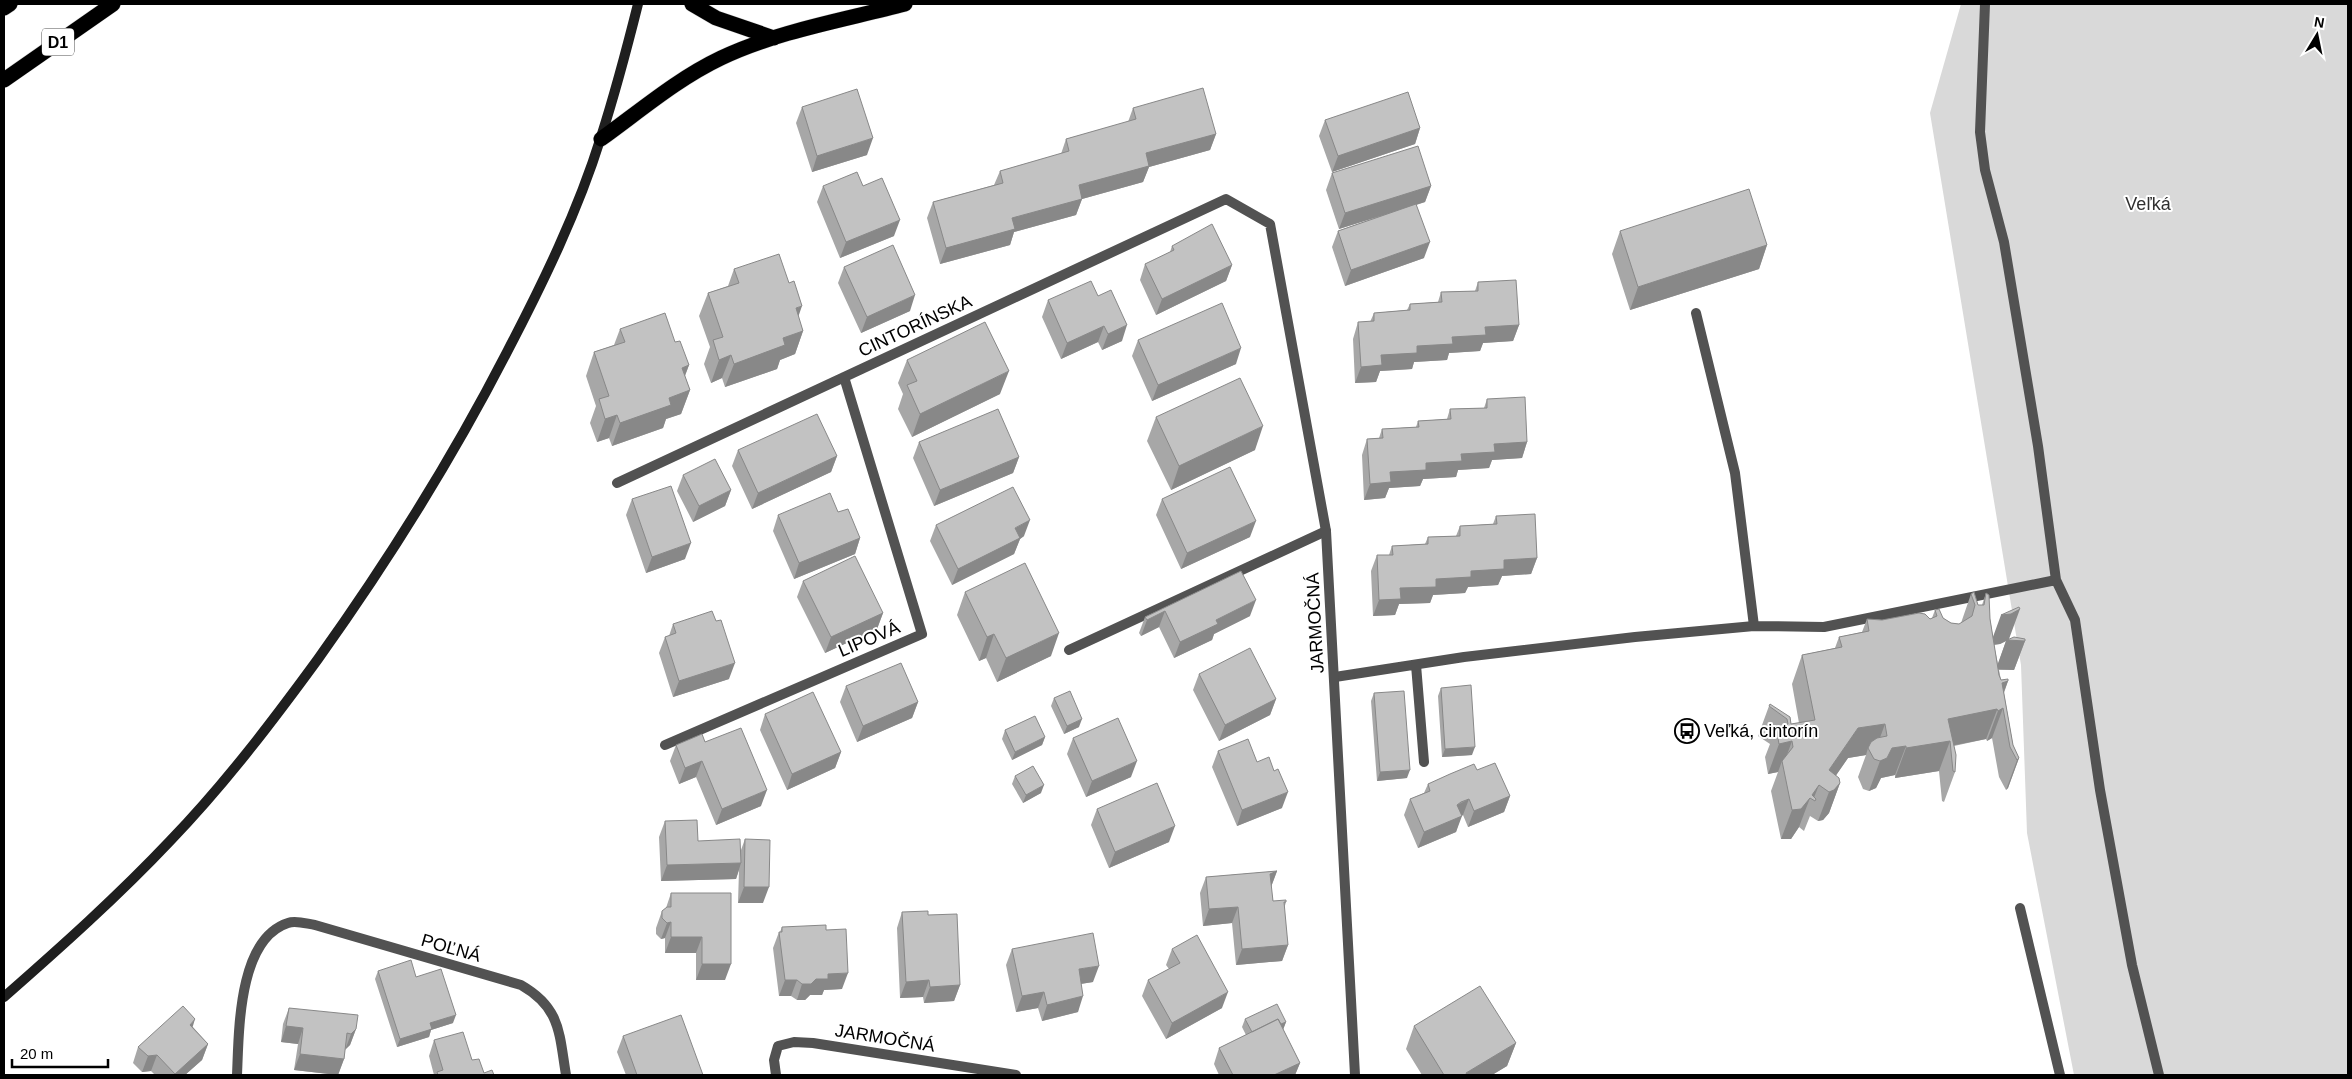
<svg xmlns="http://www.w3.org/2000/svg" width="2352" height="1079" viewBox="0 0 2352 1079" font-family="Helvetica,sans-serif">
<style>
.green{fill:#d9d9d9}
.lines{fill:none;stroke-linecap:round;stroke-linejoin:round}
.motorway-casing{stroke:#dbdbdb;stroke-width:16}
.service{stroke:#525252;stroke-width:10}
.minor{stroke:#525252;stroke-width:10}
.secondary{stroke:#1f1f1f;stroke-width:10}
.motorway{stroke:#000;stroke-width:15}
.wall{fill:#a7a7a7;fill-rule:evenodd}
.shaded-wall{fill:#888}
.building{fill:#c2c2c2;stroke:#888}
.labels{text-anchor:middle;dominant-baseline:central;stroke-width:4;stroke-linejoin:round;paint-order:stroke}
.shield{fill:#fff;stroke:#4c4c4c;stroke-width:1}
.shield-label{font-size:16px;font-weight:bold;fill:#000}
.park-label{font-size:18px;fill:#303030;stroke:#fff}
.street-label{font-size:18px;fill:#000;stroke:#fff}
.poi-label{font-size:18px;fill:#000;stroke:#fff;text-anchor:start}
</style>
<rect width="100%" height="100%" fill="#fff"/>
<path class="green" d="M1961,4H2348V1075H2074L2027,833L2021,665L1930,113Z"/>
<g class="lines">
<defs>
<path id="motorway" d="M692,4L716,18L774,38
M4,8L10,4
M4,80L113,4
M601,139C640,111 677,79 721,58C778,31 844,20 905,4"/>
</defs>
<use href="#motorway" class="motorway-casing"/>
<path class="service" d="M1985,4L1980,132L1985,170L2004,242L2038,446L2056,580L2075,620L2100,790L2132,965L2159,1075
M1696,313L1735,473L1754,626
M1069,650L1326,531
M1416,665L1424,762
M1335,677L1464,657L1635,637L1754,626L1824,627L2056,580
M2020,908L2060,1075"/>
<path class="minor" d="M617,483L1226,199L1270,224L1326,531L1355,1075
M665,745L922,634L844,377
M237,1075C239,1031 238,939 288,923C296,920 307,924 315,925L521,985C561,1008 559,1033 566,1075
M776,1075L774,1060L778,1046L794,1042L813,1043L1016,1075"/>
<path class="secondary" d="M4,997C61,947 118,896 170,841C224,785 272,722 318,659C388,561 452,459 507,352C543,283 578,211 601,137C615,93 627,48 638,4"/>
<use href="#motorway" class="motorway"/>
</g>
<path class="wall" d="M802,107L867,155L812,172L796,123Z
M1133,108L1216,134L1210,150L1149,167L1143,182L1082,199L1076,215L1014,232L1010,245L940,264L927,218L933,202L994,185L1000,171L1061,154L1066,139L1128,122Z
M1325,120L1420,128L1415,144L1332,172L1319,136Z
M1332,173L1431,186L1425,202L1416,205L1424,258L1345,286L1332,247L1338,231L1380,216L1339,229L1326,190Z
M823,186H863L894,236L840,258L817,202Z
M1620,231L1767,245L1759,269L1630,310L1612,254Z
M1172,246L1232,265L1226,281L1156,315L1140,280L1145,264L1170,252Z
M844,267L910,311L861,333L838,283Z
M734,269L798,317L803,331L795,354L780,360L777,369L725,387L722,378L711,383L704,364L710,347L699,316L708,293L728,286Z
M1478,282L1519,325L1513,341L1483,343L1480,351L1449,353L1447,360L1414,362L1412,369L1380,371L1376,382L1355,383L1353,339L1358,322H1370L1374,313L1407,310L1410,304L1438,302L1441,292L1475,291Z
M1098,296L1122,341L1102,350L1098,342L1061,359L1042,317L1048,300Z
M620,329L675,342L689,365L685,376L690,390L681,414L666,419L663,428L612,446L609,438L597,442L590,423L596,406L586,376L594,352L614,345Z
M1138,340L1236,364L1152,401L1132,356Z
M907,360L1000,394L912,437L898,409L903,394L898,383Z
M1487,399L1527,442L1522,458L1492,460L1489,468L1458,470L1456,477L1423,479L1420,486L1389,488L1385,498L1364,500L1362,455L1367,439L1379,438L1382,429L1416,427L1418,421L1447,419L1450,409L1484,408Z
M1156,417L1255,450L1171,490L1147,441Z
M919,442L1019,457L1013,473L934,506L913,458Z
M738,450L837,456L831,472L752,509L732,466Z
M683,475L731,490L725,506L693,522L677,491Z
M632,499L685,559L646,573L626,515Z
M1162,499L1250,537L1181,569L1156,515Z
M838,512L860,538L855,554L794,579L773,531L778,515Z
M1496,516L1537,558L1531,574L1502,576L1498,585L1468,587L1465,593L1433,595L1430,603L1399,604L1395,615L1373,616L1371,571L1377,555H1389L1392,546L1425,544L1428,537L1456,536L1460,526L1493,524Z
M936,525L1024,536L1020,539L1014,554L952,585L930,541Z
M1241,571L1250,616L1214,634L1212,640L1174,658L1159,627L1141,636L1139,633L1145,617Z
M803,581L883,613L877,629L825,653L797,597Z
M965,592L1051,656L997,682L986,658L979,661L957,615Z
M1986,593L1993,637L2025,641L2014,670H1999L2001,680L2008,681L2004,693L2013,745L2019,758L2008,788L2006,790L1999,777L1992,738L1987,741L1986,739L1954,746L1955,772L1944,802L1942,801L1939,771L1895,778V775L1881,778L1876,788L1869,791L1863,789L1858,777L1866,755L1848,758L1836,775L1840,783L1829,813L1823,820L1818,821L1810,816L1804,831L1799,827L1791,839H1781L1771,791L1778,772L1768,774L1765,757L1770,744L1758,736L1769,706L1790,717L1791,724L1799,723L1792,684L1802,655L1835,648L1839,637L1862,632L1867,619L1882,620L1930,619L1932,618L1935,610L1943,618L1951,623L1959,624L1961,623L1971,594L1978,605H1982ZM2006,641L1998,664L1994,645L2000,644Z
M673,624L729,679L673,697L659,653L665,637L669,636Z
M1199,674L1276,699L1270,715L1219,741L1193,690Z
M846,686L918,702L912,718L857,742L840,702Z
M1441,688L1472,755L1442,757L1438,696Z
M1374,693L1407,778L1377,781L1371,701Z
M1054,698L1079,727L1064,734L1051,706Z
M765,714L841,752L835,768L787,790L760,730Z
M1005,730L1045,737L1042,745L1012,760L1002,739Z
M1073,738L1131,777L1086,797L1067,754Z
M705,742L761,806L716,825L696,777L679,784L670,761L676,745Z
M1218,751L1257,762L1274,771L1282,808L1237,826L1212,767Z
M1477,770L1510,796L1504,812L1468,827L1463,815L1461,816L1456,832L1418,848L1404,815L1410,799L1424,793L1428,784Z
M1015,776L1041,793L1023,803L1012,784Z
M1097,809L1169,842L1109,868L1091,825Z
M665,821L698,841L741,850L745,839L763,903H738L739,870L736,879L661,881L659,837Z
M1277,871L1271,887L1273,901L1286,902L1284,909L1288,945L1282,961L1236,965L1232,923L1203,926L1200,893L1206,877Z
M671,893H731L725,980H696V953H665V938L661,939L656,934V928L662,911L666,908Z
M902,912L928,915L960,985L954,1001L924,1003L923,997L900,998L897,928Z
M782,927L826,930L842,989L824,990L822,995H810L805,1000H797L791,996H779L773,948L779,932H780Z
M1012,949L1093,982L1081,984L1078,1012L1042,1021L1038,1008L1016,1012L1006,965Z
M1172,949L1222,1008L1166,1039L1142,996L1148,980L1169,969L1166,965Z
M378,971L416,977L453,1023L431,1030L429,1037L397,1047L375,979Z
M289,1008L356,1029L350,1045L345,1049L344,1059L338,1075L294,1070L298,1044L281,1042L283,1024Z
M1245,1019L1286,1022L1283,1029L1300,1063L1295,1075H1219L1214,1064L1219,1048L1246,1035L1242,1027Z
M1414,1026L1516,1043L1507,1066L1492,1075H1422L1406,1049Z
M193,1027L208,1044L202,1060L185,1075H155L151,1071L142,1072L133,1063L138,1047Z
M623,1036L703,1075H626L617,1052Z
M434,1040L472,1060L484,1073L494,1075H434L429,1056Z"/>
<path class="shaded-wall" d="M1420,128L1415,144L1332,172L1338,156Z
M1216,134L1210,150L1149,167L1143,182L1082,199L1076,215L1014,232L1010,245L940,264L946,248L1012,218L1146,153Z
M873,138L867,155L812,172L817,156Z
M1431,186L1425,202L1339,229L1345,213Z
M900,220L894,236L840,258L846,242Z
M1430,242L1424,258L1345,286L1351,270Z
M1767,245L1759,269L1630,310L1638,287Z
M1232,265L1226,281L1156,315L1162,299Z
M915,295L910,311L861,333L867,317Z
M802,306L794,329L796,308Z
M1127,325L1122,341L1102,350L1108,334Z
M1519,325L1513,341L1483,343L1480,351L1449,353L1447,360L1414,362L1412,369L1380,371L1376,382L1355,383L1361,367L1381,355L1452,337L1485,327Z
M1104,326L1098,342L1061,359L1067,343Z
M803,331L795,354L780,360L777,369L725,387L734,364L783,338Z
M1241,348L1236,364L1152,401L1158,385Z
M731,355L722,378L711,383L719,360Z
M689,365L680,388L682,368Z
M1009,371L1000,394L912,437L920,414Z
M690,390L681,414L666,419L663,428L612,446L620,423L669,398Z
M617,415L609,438L597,442L605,419Z
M1263,426L1255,450L1171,490L1179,466Z
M1527,442L1522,458L1492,460L1489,468L1458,470L1456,477L1423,479L1420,486L1389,488L1385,498L1364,500L1370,484L1390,472L1461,454L1494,444Z
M837,456L831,472L752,509L758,493Z
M1019,457L1013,473L934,506L940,490Z
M731,490L725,506L693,522L699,506Z
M1030,520L1024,536L1020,539L1014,554L952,585L958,569L1015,528Z
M1256,521L1250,537L1181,569L1187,553Z
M860,538L855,554L794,579L799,563Z
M691,543L685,559L646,573L652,557Z
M1537,558L1531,574L1502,576L1498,585L1468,587L1465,593L1433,595L1430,603L1399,604L1395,615L1373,616L1379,600L1400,588L1471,571L1504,560Z
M1256,600L1250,616L1214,634L1212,640L1174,658L1180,642L1216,620Z
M2020,609L2009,639L2025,641L2014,670L1996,669L2006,641L2000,644L1990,645L2001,615Z
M1165,611L1159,627L1141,636L1147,620Z
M883,613L877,629L825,653L831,637Z
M1059,633L1051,656L997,682L1006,658Z
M994,634L986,658L979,661L987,637Z
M735,663L729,679L673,697L679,681Z
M2008,681L1986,739L1950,746V741L1939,771L1895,778L1906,748L2002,683Z
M1276,699L1270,715L1219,741L1225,725Z
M918,702L912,718L857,742L863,726Z
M2003,708L1992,738L1987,741L1998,711Z
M1082,719L1079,727L1064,734L1067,726Z
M1885,724L1874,754L1868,748L1866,755L1848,758L1826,790L1829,770L1858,728Z
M1045,737L1042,745L1012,760L1015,752Z
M1792,741L1783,766L1782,761L1778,772L1768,774L1779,744Z
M1906,746L1895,775L1881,778L1876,788L1869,791L1880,761L1892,748Z
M1475,747L1472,755L1442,757L1445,749Z
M841,752L835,768L787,790L792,774Z
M2019,758L2008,788L2006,790L2017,760Z
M702,761L696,777L679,784L685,768Z
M1137,761L1131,777L1086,797L1092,781Z
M1410,770L1407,778L1377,781L1380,772Z
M1840,783L1829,813L1823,820L1818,821L1829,792Z
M1044,785L1041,793L1023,803L1026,795Z
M1819,785L1813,800L1812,795Z
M767,790L761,806L716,825L722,809Z
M1288,792L1282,808L1237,826L1242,810Z
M1510,796L1504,812L1468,827L1474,811Z
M1810,798L1799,827L1791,839H1781L1792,810Z
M1469,799L1463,815L1456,818L1457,805Z
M1462,816L1456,832L1418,848L1424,832Z
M1175,826L1169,842L1109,868L1115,852Z
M741,863L736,879L661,881L667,865Z
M1277,871L1271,887L1270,874Z
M744,887H769L763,903H738Z
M1238,907L1232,923L1203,926L1209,909Z
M671,922L665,938L661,939L667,923Z
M671,937H702L696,953H665Z
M1288,945L1282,961L1236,965L1242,949Z
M702,964H731L725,980H696Z
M1099,966L1093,982L1073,985L1079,969Z
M848,973L842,989L824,990L822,995H810L805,1000H797L802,984L828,974Z
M785,980H797L791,996H779Z
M929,980L923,997L900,998L906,982Z
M960,985L954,1001L924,1003L930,987Z
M1044,992L1038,1008L1016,1012L1022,996Z
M1228,992L1222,1008L1166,1039L1172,1023Z
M1083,996L1078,1012L1042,1021L1047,1005Z
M456,1015L453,1023L431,1030L429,1037L397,1047L400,1039L430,1023Z
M195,1019L190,1036V1025Z
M1286,1022L1283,1030L1254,1037Z
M286,1026L303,1028L298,1044L281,1042Z
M356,1029L350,1045L345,1050L351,1034Z
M1516,1043L1507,1066L1492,1075H1465L1466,1073Z
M208,1044L202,1060L185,1075H174L175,1074Z
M300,1054L344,1059L338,1075L294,1070Z
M157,1055L151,1071L142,1072L148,1056Z
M1300,1063L1295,1075H1274Z"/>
<path class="building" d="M1203,88L1216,134L1146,153L1149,166L1079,185L1082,199L1012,218L1015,229L946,248L933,202L1003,183L1000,171L1069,151L1066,139L1136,119L1133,108Z
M857,89L873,138L817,156L802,107Z
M1408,92L1420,128L1338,156L1325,120Z
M1418,146L1431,186L1345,213L1332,173Z
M857,172L863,186L882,178L900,220L846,242L823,186Z
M1749,189L1767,245L1638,287L1620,231Z
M1416,204L1430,242L1351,270L1338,231Z
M1212,224L1232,265L1162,299L1145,264L1174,250L1172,246Z
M893,245L915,295L867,317L844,267Z
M779,254L789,283L794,281L802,306L796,308L803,331L783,338L785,345L734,364L731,355L719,360L713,340L723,337L708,293L739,283L734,269Z
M1516,280L1519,325L1485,327L1486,335L1452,337L1453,344L1417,346V353L1381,355L1382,365L1361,367L1358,322L1374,321V313L1410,310V304L1442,302L1441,292L1478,291V282Z
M1091,281L1098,296L1111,290L1127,325L1108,334L1104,326L1067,343L1048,300Z
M1222,303L1241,348L1158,385L1138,340Z
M665,313L675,342L680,341L689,365L682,368L690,390L669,398L671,405L620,423L617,415L605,419L599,399L609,396L594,352L625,342L620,329Z
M985,322L1009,371L920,414L907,385L917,381L907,360Z
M1240,378L1263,426L1179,466L1156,417Z
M1525,397L1527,442L1494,444L1495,452L1461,454L1462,461L1426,463V470L1390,472L1391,482L1370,484L1367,439L1383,438L1382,429L1419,427L1418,421L1451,419L1450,409L1487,408V399Z
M998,409L1019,457L940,490L919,442Z
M817,414L837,456L758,493L738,450Z
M715,459L731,490L699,506L683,475Z
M1230,467L1256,521L1187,553L1162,499Z
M671,486L691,543L652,557L632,499Z
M1013,487L1030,520L1015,528L1020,538L958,569L936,525Z
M830,493L838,512L848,509L860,538L799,563L778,515Z
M1535,514L1537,558L1504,560V569L1471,571V577L1436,579V587L1400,588L1401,599L1379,600L1377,555H1393L1392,546L1428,544V537L1460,536V526L1497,524L1496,516Z
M855,556L883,613L831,637L803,581Z
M1025,563L1059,633L1006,658L994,634L987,637L965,592Z
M1241,571L1256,600L1216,620L1218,624L1180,642L1165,611L1147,620L1145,617Z
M1974,592L1978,605H1984L1986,593L1989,595L1990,619L1999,675L2001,680L2008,679V681L2002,683L2013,745L2019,758L2017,760L2010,747L2003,708L1998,711L1997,709L1948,719L1956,755L1955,772L1953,771L1950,741L1906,748V746L1892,748L1887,758L1880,761L1874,759L1868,748L1871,742L1877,738L1887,736L1885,724L1858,728L1829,770L1839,778L1840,783L1834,790L1829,792L1819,785L1812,795L1816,799L1815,801L1810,798L1801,809L1792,810L1782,761L1793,747L1792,741L1779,744L1776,727L1788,724L1787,719L1769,706L1770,704L1790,717L1791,724L1815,720L1802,655L1842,647L1839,637L1869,631L1867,619L1882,620L1919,613L1925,614L1930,619L1937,616L1935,610L1939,609L1943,618L1951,623L1959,624L1972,616L1975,605L1971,594Z
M2019,607L2020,609L2011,614L2001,615Z
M712,611L716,621L721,620L735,663L679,681L665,637L676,633L673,624Z
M2014,637L2025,639V641L2007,640Z
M1250,648L1276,699L1225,725L1199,674Z
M901,663L918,702L863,726L846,686Z
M1471,685L1475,747L1445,749L1441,688Z
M1070,691L1082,719L1067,726L1054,698Z
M1404,691L1410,770L1380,772L1374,693Z
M813,692L841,752L792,774L765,714Z
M1035,716L1045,737L1015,752L1005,730Z
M1118,718L1137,761L1092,781L1073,738Z
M741,728L767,790L722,809L702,761L685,768L676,745L702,734L705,742Z
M1248,739L1257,762L1269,757L1274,771L1278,769L1288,792L1242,810L1218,751Z
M1495,763L1510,796L1474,811L1469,799L1461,802L1457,805L1462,816L1424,832L1410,799L1430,791L1428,784L1450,774L1474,764L1477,770Z
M1033,766L1044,785L1026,795L1015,776Z
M1157,783L1175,826L1115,852L1097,809Z
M697,820L698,841L740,839L741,863L667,865L665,821Z
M745,839L770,840L769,887H744Z
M1277,871L1270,874L1273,901L1286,900V902H1284L1288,945L1242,949L1238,907L1209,909L1206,877Z
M671,893H731V964H702V937H671V922L667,923L662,918V911L667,907H671Z
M928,911V915L957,914L960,985L930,987L929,980L906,982L902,912Z
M826,925V930L846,929L848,973L828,974V979H816L811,984H802L797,980H785L779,932H782V927Z
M1093,933L1099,966L1079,969L1083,996L1047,1005L1044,992L1022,996L1012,949Z
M1197,935L1228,992L1172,1023L1148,980L1180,963L1172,949Z
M411,960L416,977L441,969L456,1015L430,1023L432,1029L400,1039L378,971Z
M1480,986L1516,1043L1466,1073L1467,1075H1444L1414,1026Z
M1277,1004L1286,1022L1281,1024L1278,1019L1252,1032L1245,1019Z
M183,1006L195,1019L190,1025L208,1044L175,1074L157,1055L148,1056L138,1047Z
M289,1008L358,1015L356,1029L351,1034L347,1033L344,1059L300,1054L303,1028L286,1026Z
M681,1015L703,1075H637L623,1036Z
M1278,1019L1300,1063L1274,1075H1233L1219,1048Z
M463,1032L472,1060L479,1059L484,1073L492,1070L494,1075H438L437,1072L443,1070L434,1040Z"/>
<defs>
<symbol id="bus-ring" viewBox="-11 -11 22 22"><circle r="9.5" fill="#fff" stroke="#000" stroke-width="1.5"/><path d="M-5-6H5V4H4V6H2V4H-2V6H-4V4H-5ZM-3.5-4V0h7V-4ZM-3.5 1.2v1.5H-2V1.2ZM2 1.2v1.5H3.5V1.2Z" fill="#000"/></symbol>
</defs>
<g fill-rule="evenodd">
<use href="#bus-ring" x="1673" y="717" width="28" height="28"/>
</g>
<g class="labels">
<rect class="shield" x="42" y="28.5" width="32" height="27" rx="4"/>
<g class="shield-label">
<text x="58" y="42">D1</text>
</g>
<g class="park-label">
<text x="2148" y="204">Veľká</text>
</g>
<g class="street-label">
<text transform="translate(915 326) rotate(-25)">CINTORÍNSKA</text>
<text transform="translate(1315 623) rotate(-93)">JARMOČNÁ</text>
<text transform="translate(869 639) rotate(-23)">LIPOVÁ</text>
<text transform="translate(451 948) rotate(16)">POĽNÁ</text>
<text transform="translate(885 1038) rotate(9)">JARMOČNÁ</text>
</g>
<g class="poi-label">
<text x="1704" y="731">Veľká, cintorín</text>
</g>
</g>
<rect width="2352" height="1079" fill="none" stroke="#000000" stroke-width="10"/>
<g transform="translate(2317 35) rotate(10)" stroke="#ffffff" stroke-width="4" paint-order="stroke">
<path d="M0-4L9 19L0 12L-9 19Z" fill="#000000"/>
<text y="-8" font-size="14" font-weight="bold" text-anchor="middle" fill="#000000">N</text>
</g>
<path d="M12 1059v8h96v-8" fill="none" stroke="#000000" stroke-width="2.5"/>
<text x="20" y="1059" font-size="15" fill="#000000" stroke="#ffffff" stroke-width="4" paint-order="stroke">20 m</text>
</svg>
